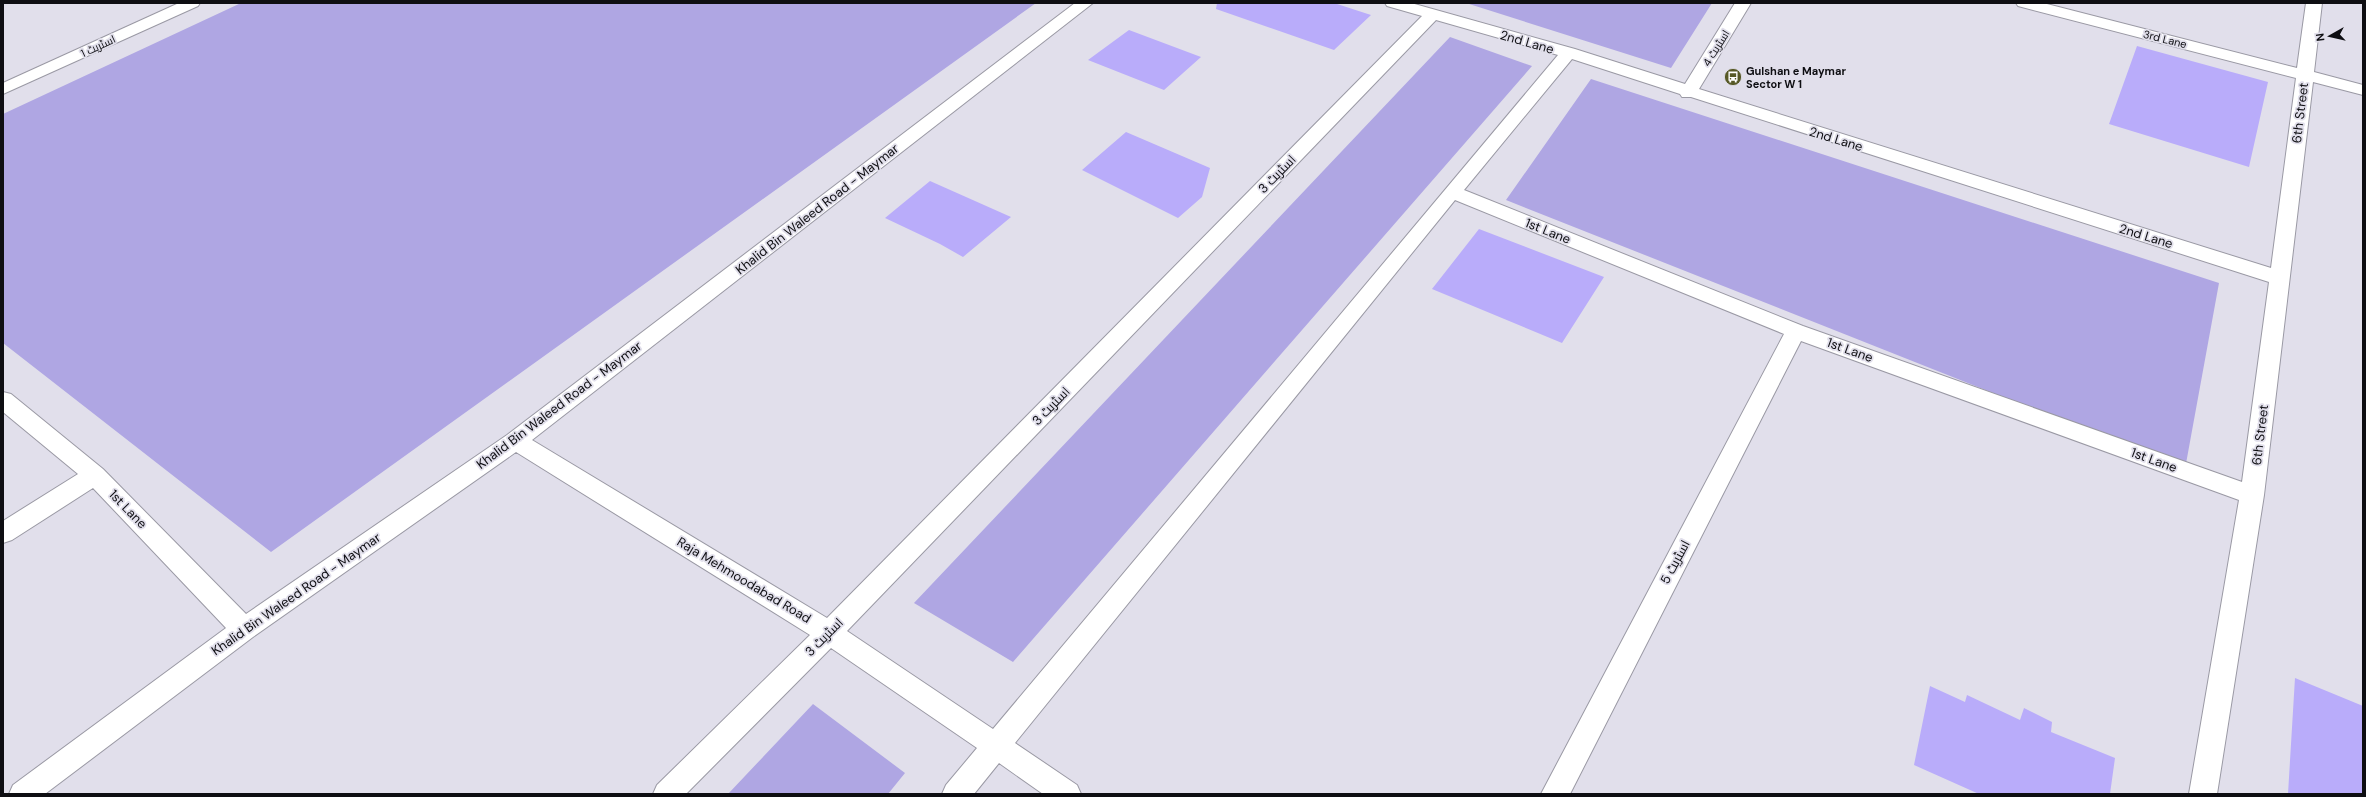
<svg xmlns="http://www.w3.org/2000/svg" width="2366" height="797" viewBox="0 0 2366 797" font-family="'DM Sans',Cairo,sans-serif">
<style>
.green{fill:#afa6e3}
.building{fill:#b9acfa}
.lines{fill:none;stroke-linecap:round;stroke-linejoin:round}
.street-casing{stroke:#9a99a4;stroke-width:2}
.street{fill:#fff;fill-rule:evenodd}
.labels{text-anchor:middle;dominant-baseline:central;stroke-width:3.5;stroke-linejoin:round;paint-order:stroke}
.far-street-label{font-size:11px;fill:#0e0e12;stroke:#e1dfeb}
.far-poi-label{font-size:11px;font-weight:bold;fill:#0e0e12;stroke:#e1dfeb;text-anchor:start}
.street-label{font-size:13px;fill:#0e0e12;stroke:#e1dfeb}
</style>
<rect width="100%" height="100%" fill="#e1dfeb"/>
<path class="green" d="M241,3H1036L271,552L3,343V114Z
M1466,3H1712L1671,68Z
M1450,37L1532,66L1013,662L914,603Z
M1591,79L2219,283L2185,469L1506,200Z
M813,704L905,773L888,794H728Z"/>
<path class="building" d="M1217,3H1334L1371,15L1334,50L1216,9Z
M1129,30L1201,57L1164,90L1088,60Z
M2137,46L2268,82L2249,167L2109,124Z
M1126,132L1210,168L1202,197L1178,218L1082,170Z
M930,181L1011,217L963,257L940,244L885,218Z
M1479,229L1604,277L1562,343L1432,289Z
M2295,678L2363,706V794H2288Z
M1930,686L1965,702L1967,695L2020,720L2024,708L2052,722L2051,732L2115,758L2110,794H1979L1914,765Z"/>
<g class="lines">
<defs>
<path id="street" d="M179,3H200L198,6L3,94V83Z
M1075,3H1093L532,440L827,618L1422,16L1387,6L1385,3H1411L1575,49L1685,84L1735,3H1751L1699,89L2271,268L2296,78L2018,6L2016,3H2043L2297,68L2306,3H2322L2314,72L2363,85V95L2313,82L2264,495L2217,794H2189L2239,500L1801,341L1570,794H1541L1784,334L1455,200L1015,743L1077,785L1081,794H1043L999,763L974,794H942L946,785L977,748L831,648L686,794H653L657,785L810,635L516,452L253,637L45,794H9L13,785L226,628L93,488L12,540L3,543V521L78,474L3,412V392L11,394L103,469L246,614L507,435ZM1436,20L1558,55L993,729L847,631ZM1572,59L1680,94L1682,97H1691L2269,282L2242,482L1803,326L1464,190Z"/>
</defs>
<use href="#street" class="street-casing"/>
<use href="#street" class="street"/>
</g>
<defs>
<symbol id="bus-disc" viewBox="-11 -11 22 22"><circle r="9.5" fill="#575927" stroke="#e1dfeb"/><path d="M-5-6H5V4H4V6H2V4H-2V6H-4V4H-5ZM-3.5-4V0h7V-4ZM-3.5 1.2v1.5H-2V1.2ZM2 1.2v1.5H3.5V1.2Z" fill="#fff"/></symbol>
</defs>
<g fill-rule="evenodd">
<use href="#bus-disc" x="1723" y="67" width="20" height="20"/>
</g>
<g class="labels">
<g class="far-street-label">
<text transform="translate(2165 39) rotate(14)">3rd Lane</text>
<text transform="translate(98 46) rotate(-25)">اسٹریٹ 1</text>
<text transform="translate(1716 48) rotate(-58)">اسٹریٹ 4</text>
</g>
<g class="far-poi-label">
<text x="1746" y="71">Gulshan e Maymar<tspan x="1746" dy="13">Sector W 1</tspan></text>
</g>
<g class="street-label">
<text transform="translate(1527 42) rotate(16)">2nd Lane</text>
<text transform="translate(2300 113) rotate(-83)">6th Street</text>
<text transform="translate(1836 139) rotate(17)">2nd Lane</text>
<text transform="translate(1277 174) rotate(-46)">اسٹریٹ 3</text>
<text transform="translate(817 209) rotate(-38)">Khalid Bin Waleed Road - Maymar</text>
<text transform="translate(1548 231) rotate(22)">1st Lane</text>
<text transform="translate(2146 236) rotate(17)">2nd Lane</text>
<text transform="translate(1850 350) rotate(20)">1st Lane</text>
<text transform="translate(559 405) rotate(-37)">Khalid Bin Waleed Road - Maymar</text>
<text transform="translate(1051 406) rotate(-46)">اسٹریٹ 3</text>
<text transform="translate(2260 435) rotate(-83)">6th Street</text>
<text transform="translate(2154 460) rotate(20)">1st Lane</text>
<text transform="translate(128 509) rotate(46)">1st Lane</text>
<text transform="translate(1675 562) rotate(-62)">اسٹریٹ 5</text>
<text transform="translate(744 580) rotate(31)">Raja Mehmoodabad Road</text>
<text transform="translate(296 594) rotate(-35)">Khalid Bin Waleed Road - Maymar</text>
<text transform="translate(824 637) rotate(-45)">اسٹریٹ 3</text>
</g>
</g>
<rect width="2366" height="797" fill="none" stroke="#0e0e12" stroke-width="8"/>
<g transform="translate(2330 36) rotate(262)" stroke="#e1dfeb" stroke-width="3" paint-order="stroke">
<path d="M0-3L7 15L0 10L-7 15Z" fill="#0e0e12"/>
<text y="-6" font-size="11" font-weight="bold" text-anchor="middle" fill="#0e0e12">N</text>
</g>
</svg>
